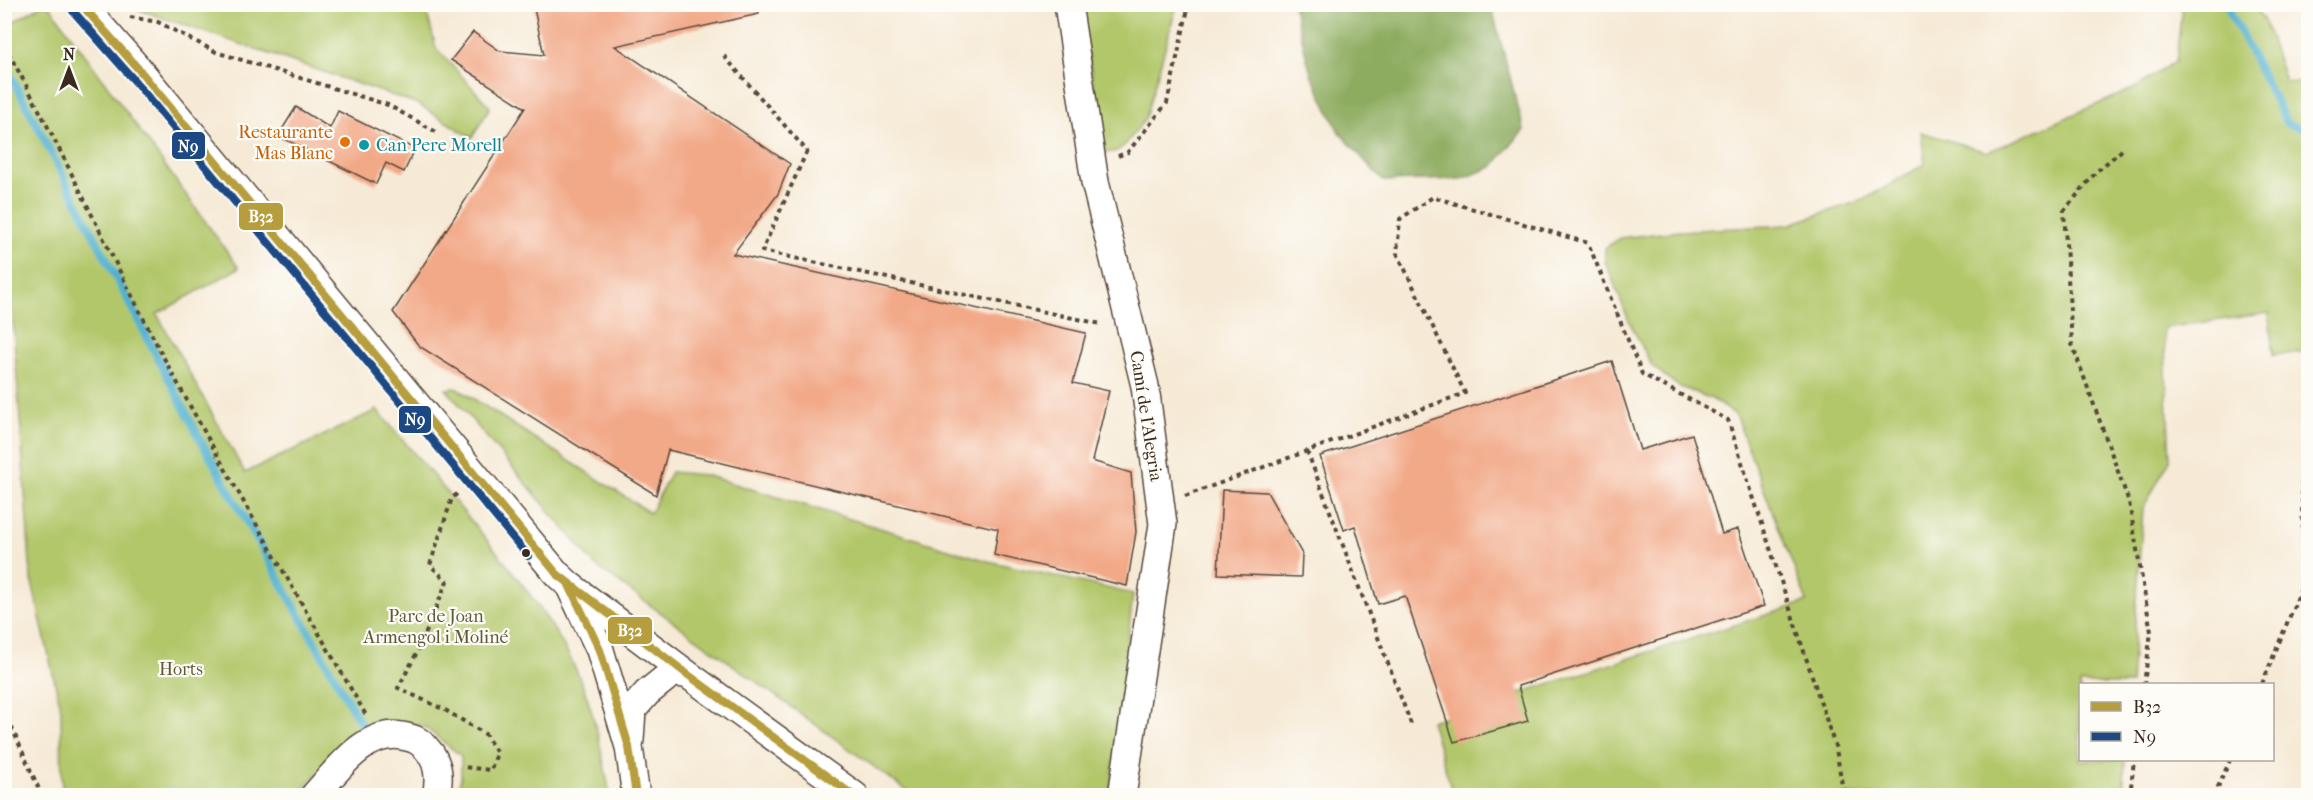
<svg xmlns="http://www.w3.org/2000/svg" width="2313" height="800" viewBox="0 0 2313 800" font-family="'IM FELL French Canon',serif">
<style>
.green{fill:#b2c76b;stroke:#767844;stroke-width:1.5}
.forest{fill:#8dac5f;stroke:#646b3e;stroke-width:1.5}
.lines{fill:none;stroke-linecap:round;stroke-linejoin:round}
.stream{stroke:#50b1cf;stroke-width:8}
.building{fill:#f2a988}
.minor-casing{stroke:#57473a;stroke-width:30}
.path{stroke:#57473a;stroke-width:4;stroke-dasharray:4.5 4.5;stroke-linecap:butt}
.minor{stroke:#fff;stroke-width:27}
.bus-1-casing{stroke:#fdfcf7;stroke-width:12}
.bus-2-casing{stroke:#fdfcf7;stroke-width:12}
.bus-1{stroke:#b69d3e;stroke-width:8}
.bus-2{stroke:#1c4883;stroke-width:8}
.food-dot{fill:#e8710a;stroke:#fdfcf7;stroke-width:2}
.culture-dot{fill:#0f9aa8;stroke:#fdfcf7;stroke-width:2}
.bus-dot{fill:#3b2a1e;stroke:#fdfcf7;stroke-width:2}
.labels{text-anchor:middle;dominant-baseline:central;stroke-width:4.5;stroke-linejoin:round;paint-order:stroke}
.food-label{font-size:18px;fill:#c56008;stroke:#fdfcf7;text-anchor:end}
.culture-label{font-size:18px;fill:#0d838f;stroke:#fdfcf7;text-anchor:start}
.street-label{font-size:18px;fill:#3b2a1e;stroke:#fdfcf7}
.park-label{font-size:18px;fill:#5f5935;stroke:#fdfcf7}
.line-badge{stroke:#fdfcf7;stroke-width:2}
.badge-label{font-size:16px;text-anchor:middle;font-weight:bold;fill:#fff}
</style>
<rect width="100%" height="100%" fill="#fdfcf7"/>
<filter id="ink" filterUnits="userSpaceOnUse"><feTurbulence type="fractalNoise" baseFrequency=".0167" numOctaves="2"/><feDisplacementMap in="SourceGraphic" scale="12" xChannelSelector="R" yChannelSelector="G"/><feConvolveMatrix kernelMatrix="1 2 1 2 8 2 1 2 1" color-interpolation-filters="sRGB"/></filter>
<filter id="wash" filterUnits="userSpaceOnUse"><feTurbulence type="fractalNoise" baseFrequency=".008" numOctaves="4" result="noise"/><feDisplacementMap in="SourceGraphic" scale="24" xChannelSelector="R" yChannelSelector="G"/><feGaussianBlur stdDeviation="1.35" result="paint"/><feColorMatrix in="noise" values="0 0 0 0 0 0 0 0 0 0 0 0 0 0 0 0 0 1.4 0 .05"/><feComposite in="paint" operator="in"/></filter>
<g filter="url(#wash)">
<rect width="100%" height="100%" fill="#f6ead6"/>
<path class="green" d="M42,5H49L239,268L157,314L245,473L377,410C420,460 463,510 504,561C535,600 566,641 584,689C597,723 603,760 610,795H456L461,778V756L423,726L387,723L358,729L297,795H62L61,709L31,578L12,305L5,289L4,27Z
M125,5H425L436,48L490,107L472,138L418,104Z
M1080,5H1177L1145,119L1126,144L1117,151L1105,153Z
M2182,5H2253L2264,20L2285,81L2308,84V352L2273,355L2269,313L2164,328L2170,460L2143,508L2131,684H2080V760H2125L2123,795H1453L1431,721L1807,602L1735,414L1712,399L1678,386L1652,366L1629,321L1605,261V248L1620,238L1680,231L1788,225L1865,199L1925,164L1921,132L1987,152L2135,88L2176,61Z
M457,388L650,513L671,472L705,475L988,561L1133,594L1110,795H913L596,566L446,389Z"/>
<path class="forest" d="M1293,5H1491L1524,130L1492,167L1461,179L1383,181L1339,132L1311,74Z"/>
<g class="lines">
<path class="stream" d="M2226,4L2287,124L2308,130
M4,62L200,439L369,738"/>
</g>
<g id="blocks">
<path class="building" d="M533,4H758L759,14L615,46L790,164L778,194L733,254L1086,333L1073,383L1109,391L1092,461L1131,473L1136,532L1127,586L994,555L998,529L668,450L656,495L419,346L393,312L525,108L451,60L473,32L500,51L544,55Z
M296,107L330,128L338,111L415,149L404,172L386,163L376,184L278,136Z
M1612,361L1640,450L1692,434L1722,534L1738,529L1764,606L1518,686L1528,721L1454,742L1405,596L1378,604L1355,526L1344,530L1320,456Z
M1222,490L1267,492L1302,554L1301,577L1218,574Z"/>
</g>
</g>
<g filter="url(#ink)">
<use href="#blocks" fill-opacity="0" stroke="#57473a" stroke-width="1.5"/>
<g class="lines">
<defs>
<path id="minor" d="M81,4L141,72L557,574L569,585L687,674L855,796
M1068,4L1095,182L1145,386L1163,524L1122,796
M571,589L600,650L629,747L636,796
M630,740L632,710L647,693L672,673L687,674
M314,796C336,772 365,729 402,736C413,738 419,740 426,748C439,761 440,779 436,796"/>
</defs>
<use href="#minor" class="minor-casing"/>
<path class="path" d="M130,17L158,22L216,52L388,105L438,133
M4,45C62,148 110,256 165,360C230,480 298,597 366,715
M724,56L807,151L762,251L1101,324
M2122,150L2096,172L2064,211L2072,344L2129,502L2151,632L2144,684
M1118,156L1128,152L1167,103L1189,4
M1307,451L1411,724
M457,494L452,498L430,565L447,581L421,645L398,688L445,710L485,734L497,753L491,770L463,767
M1185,496L1465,393L1397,253L1400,219L1433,197L1588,243L1642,374L1728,420L1836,749L1844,796
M2262,684L2304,582L2301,459
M4,710L42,796
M2130,796L2134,760
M2214,796L2230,760"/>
<use href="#minor" class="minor"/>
<defs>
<path id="bus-1" d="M81,4L141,72L557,574L687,674L854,796
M569,585L600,650L629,747L636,796"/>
<path id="bus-2" d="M73,11L133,79L528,556"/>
</defs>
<use href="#bus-1" class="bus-1-casing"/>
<use href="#bus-2" class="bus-2-casing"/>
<use href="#bus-1" class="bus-1"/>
<use href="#bus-2" class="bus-2"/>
</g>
</g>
<circle class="food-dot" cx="345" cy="142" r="6"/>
<circle class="culture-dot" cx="364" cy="145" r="6"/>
<circle class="bus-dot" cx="526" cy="553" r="5"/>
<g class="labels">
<g class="food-label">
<text x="333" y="132">Restaurante<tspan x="333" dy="21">Mas Blanc</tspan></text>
</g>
<g class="culture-label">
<text x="376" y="145">Can Pere Morell</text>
</g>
<g class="street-label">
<text transform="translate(1146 416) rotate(81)">Camí de l'Alegria</text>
</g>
<g class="park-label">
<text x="436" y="616">Parc de Joan<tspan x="436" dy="21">Armengol i Moliné</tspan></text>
<text x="181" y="669">Horts</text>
</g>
</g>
<g class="line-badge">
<rect x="171" y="131" width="35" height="29" rx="6" fill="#1c4883"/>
<rect x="238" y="202" width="46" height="29" rx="6" fill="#b69d3e"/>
<rect x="398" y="405" width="34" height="29" rx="6" fill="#1c4883"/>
<rect x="607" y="616" width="46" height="29" rx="6" fill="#b69d3e"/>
</g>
<g class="badge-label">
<text x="188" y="152">N9</text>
<text x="261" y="222">B32</text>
<text x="415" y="425">N9</text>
<text x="630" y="636">B32</text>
</g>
<rect width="2313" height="800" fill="none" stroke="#fdfcf7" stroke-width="24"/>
<rect x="2079" y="683" width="195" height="78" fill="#fdfcf7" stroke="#afa8a0" stroke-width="1.5"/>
<rect x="2091" y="702" width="30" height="9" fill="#b69d3e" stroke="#afa8a0" stroke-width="1.5"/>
<text x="2133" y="713" font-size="18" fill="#3b2a1e">B32</text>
<rect x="2091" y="732" width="30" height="9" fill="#1c4883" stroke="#afa8a0" stroke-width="1.5"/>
<text x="2133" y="743" font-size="18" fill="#3b2a1e">N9</text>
<g transform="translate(69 69)" stroke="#fdfcf7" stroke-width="4.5" paint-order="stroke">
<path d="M0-4.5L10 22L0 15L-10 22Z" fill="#3b2a1e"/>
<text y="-9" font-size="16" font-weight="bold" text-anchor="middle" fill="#3b2a1e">N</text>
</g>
</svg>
